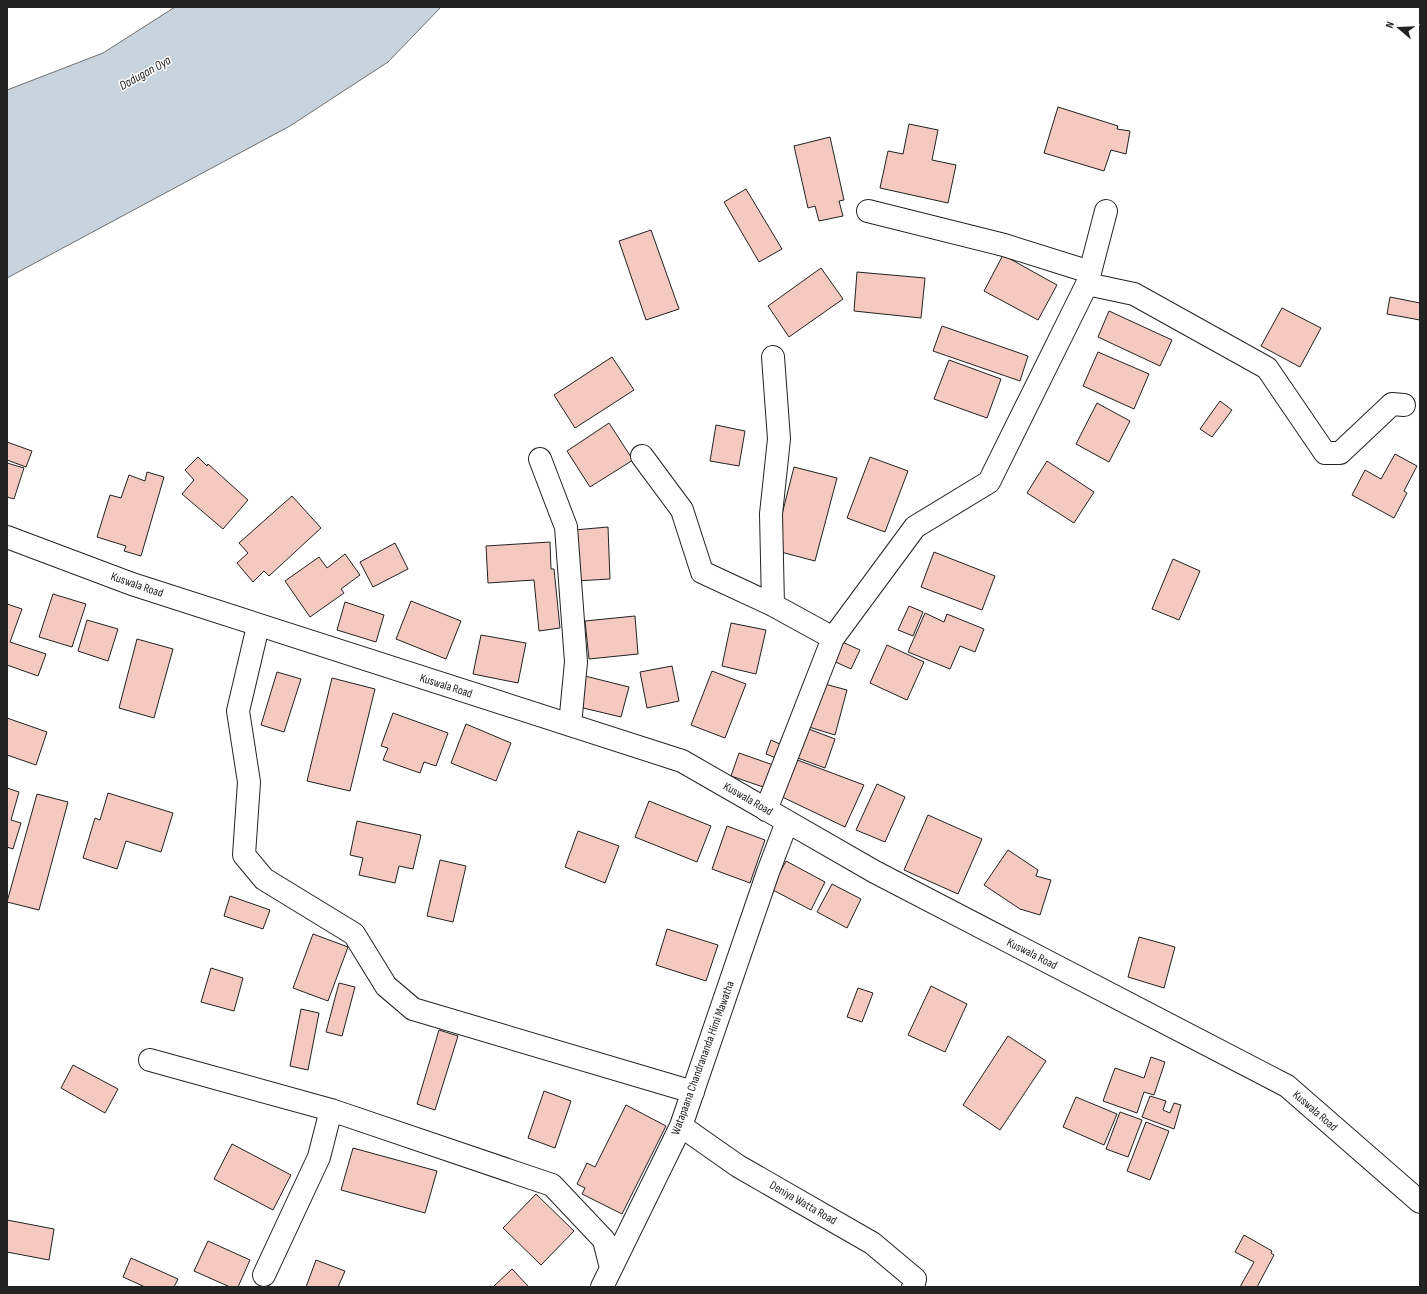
<svg xmlns="http://www.w3.org/2000/svg" width="1427" height="1294" viewBox="0 0 1427 1294" font-family="'Sofia Sans Condensed',sans-serif">
<style>
.water{fill:#c7d3dd;stroke:#6f6f6f}
.building{fill:#f3c9c0;stroke:#222}
.lines{fill:none;stroke-linecap:round;stroke-linejoin:round}
.minor-casing{stroke:#222;stroke-width:24}
.minor{stroke:#fff;stroke-width:22}
.labels{text-anchor:middle;dominant-baseline:central;stroke-width:3;stroke-linejoin:round;paint-order:stroke}
.street-label{font-size:12px;fill:#222;stroke:#fff}
.water-label{font-size:13px;font-style:italic;fill:#222;stroke:#fff}
</style>
<rect width="100%" height="100%" fill="#fff"/>
<path class="water" d="M175,7H441L388,62L290,126L7,278V90L103,53Z"/>
<path class="building" d="M1058,107L1118,126L1117,129L1130,131L1126,154L1111,150L1104,171L1044,153Z
M909,124L938,130L932,160L956,165L948,203L880,188L888,151L903,154Z
M830,137L844,200L839,201L843,216L819,221L815,206L808,208L794,146Z
M746,189L782,249L759,262L724,202Z
M651,230L679,309L646,320L619,241Z
M1003,255L1057,285L1038,320L984,291Z
M821,268L843,299L789,337L768,306Z
M857,272L925,278L921,318L854,311Z
M1390,297L1420,303V320L1387,314Z
M1282,308L1321,328L1300,367L1261,346Z
M1109,311L1172,340L1160,366L1098,337Z
M942,326L1028,356L1020,381L933,351Z
M1098,352L1149,374L1134,409L1083,386Z
M612,357L634,390L575,428L554,395Z
M949,360L1001,379L987,418L934,399Z
M1220,401L1232,410L1212,437L1200,429Z
M1097,403L1130,421L1109,462L1076,444Z
M609,423L633,460L590,487L567,451Z
M716,425L745,431L739,466L710,461Z
M7,442L32,451L26,467L7,460Z
M1395,454L1417,466L1404,491L1407,493L1394,518L1352,495L1365,470L1381,479Z
M198,457L207,466L208,464L248,500L223,529L182,494L194,480L185,470Z
M870,457L908,471L885,532L847,518Z
M1047,461L1094,492L1074,523L1027,493Z
M7,463L24,468L14,499L7,497Z
M794,467L837,478L815,561L773,550Z
M147,472L164,477L141,556L124,551L126,546L97,537L110,495L121,498L129,475L145,481Z
M292,496L321,528L269,576L264,571L253,582L237,563L248,553L239,543Z
M608,527L610,579L576,581L574,530Z
M550,542L551,569H554L560,628L539,631L534,580L488,583L486,546Z
M395,543L408,569L373,587L360,562Z
M934,552L995,576L982,610L921,587Z
M345,554L360,575L341,589L344,593L310,617L285,581L319,557L327,568Z
M1173,559L1200,571L1179,620L1152,609Z
M53,594L86,604L72,647L39,637Z
M411,601L461,621L446,659L396,639Z
M345,602L384,615L376,642L337,630Z
M7,604L22,609L10,642L46,654L38,676L7,665Z
M909,606L923,612L913,636L898,630Z
M925,613L944,622L947,614L984,629L975,652L960,646L950,669L908,652Z
M635,616L638,654L589,659L585,621Z
M87,620L118,629L108,661L78,651Z
M731,623L766,630L756,674L722,666Z
M481,635L526,643L518,683L473,674Z
M137,639L173,649L154,718L119,708Z
M840,641L860,650L851,669L831,660Z
M887,645L924,662L907,700L870,683Z
M672,666L679,701L647,708L640,672Z
M712,671L746,684L725,738L691,725Z
M277,672L301,679L284,732L261,725Z
M585,676L629,687L621,717L579,707Z
M332,678L375,689L350,791L307,781Z
M821,683L847,690L835,735L809,727Z
M393,713L448,733L436,766L424,762L420,773L383,760L388,748L381,746Z
M7,718L47,732L36,765L7,755Z
M466,724L511,743L496,781L451,763Z
M806,728L835,739L825,768L795,757Z
M771,740L782,745L776,758L766,754Z
M739,753L776,766L769,789L731,776Z
M792,758L864,785L845,827L776,794Z
M877,784L905,797L885,842L856,830Z
M7,788L19,792L11,820L21,823L13,849L7,847Z
M108,793L173,813L161,852L126,841L117,869L83,858L95,818L100,820Z
M37,794L68,802L39,910L7,902Z
M649,801L711,826L697,862L635,837Z
M928,815L982,839L958,894L904,870Z
M357,821L421,835L413,869L399,866L395,883L359,875L363,858L350,855Z
M727,826L765,840L750,883L712,869Z
M578,831L619,846L605,883L565,867Z
M1008,850L1038,870L1036,876L1051,880L1040,915L1020,909L984,885Z
M440,860L466,866L453,922L427,916Z
M786,861L825,882L811,910L771,889Z
M832,884L861,899L847,928L817,912Z
M230,896L270,910L263,929L224,916Z
M667,929L718,945L706,981L656,965Z
M313,934L348,947L328,1001L293,988Z
M1139,937L1175,947L1164,988L1128,977Z
M211,968L243,978L234,1011L201,1002Z
M339,983L355,987L342,1036L326,1032Z
M931,986L967,1004L945,1052L908,1035Z
M858,988L873,993L862,1022L847,1017Z
M301,1009L319,1013L308,1070L290,1066Z
M439,1030L458,1036L435,1110L417,1104Z
M1008,1036L1046,1061L1000,1130L963,1105Z
M1151,1057L1165,1062L1154,1095L1144,1092L1137,1113L1103,1101L1115,1068L1144,1078Z
M73,1065L118,1089L105,1113L61,1088Z
M544,1091L571,1101L555,1148L528,1138Z
M1150,1096L1166,1101L1163,1110L1170,1113L1174,1103L1181,1105L1174,1129L1142,1117Z
M1076,1097L1117,1114L1104,1145L1063,1127Z
M626,1105L666,1126L622,1214L582,1194L585,1188L577,1184L587,1163L595,1167Z
M1120,1112L1142,1120L1128,1157L1106,1149Z
M1146,1122L1169,1131L1150,1180L1127,1171Z
M232,1144L291,1175L273,1210L214,1179Z
M353,1148L437,1171L425,1213L341,1190Z
M536,1194L574,1231L541,1265L503,1228Z
M7,1220L54,1229L49,1260L7,1252Z
M1244,1235L1272,1251L1271,1253L1274,1255L1257,1287H1240L1254,1262L1235,1252Z
M208,1241L250,1260L238,1287H230L194,1271Z
M131,1258L178,1279L174,1287H145L123,1277Z
M316,1260L345,1271L338,1287H306Z
M512,1269L529,1287H493Z"/>
<g class="lines">
<defs>
<path id="minor" d="M868,211L1004,245L1090,272
M1087,284L1134,294L1267,368L1325,453H1340L1392,404L1404,405
M642,456L682,510L702,572L773,605L833,638
M540,459L566,527L576,662L570,725
M7,537L132,584L682,761L875,872L1287,1086L1420,1202
M773,605L771,514L779,439L773,357
M258,626L238,711L249,782L244,855L264,879L354,934L386,986L413,1009L693,1092
M766,810L833,638L915,527L989,482L1087,284L1106,211
M150,1060L331,1110L552,1185L604,1240L611,1268
M681,1126L738,1166L872,1243L915,1279L913,1287
M264,1275L319,1157L331,1110
M602,1287L681,1126L768,872L787,822"/>
</defs>
<use href="#minor" class="minor-casing"/>
<use href="#minor" class="minor"/>
</g>
<g class="labels">
<g class="street-label">
<text transform="translate(137 585) rotate(19)">Kuswala Road</text>
<text transform="translate(446 686) rotate(18)">Kuswala Road</text>
<text transform="translate(748 799) rotate(30)">Kuswala Road</text>
<text transform="translate(1032 954) rotate(27)">Kuswala Road</text>
<text transform="translate(703 1058) rotate(-70)">Watapaana Chandrananda Himi Mawatha</text>
<text transform="translate(1315 1111) rotate(41)">Kuswala Road</text>
<text transform="translate(803 1203) rotate(30)">Deniya Watta Road</text>
</g>
<g class="water-label">
<text transform="translate(145 73) rotate(-29)">Dadugan Oya</text>
</g>
</g>
<rect width="1427" height="1294" fill="none" stroke="#222222" stroke-width="16"/>
<g transform="translate(1399 28) rotate(289)" stroke="#ffffff" stroke-width="3" paint-order="stroke">
<path d="M0-3L7 15L0 10L-7 15Z" fill="#222222"/>
<text y="-6" font-size="11" font-weight="bold" text-anchor="middle" fill="#222222">N</text>
</g>
</svg>
